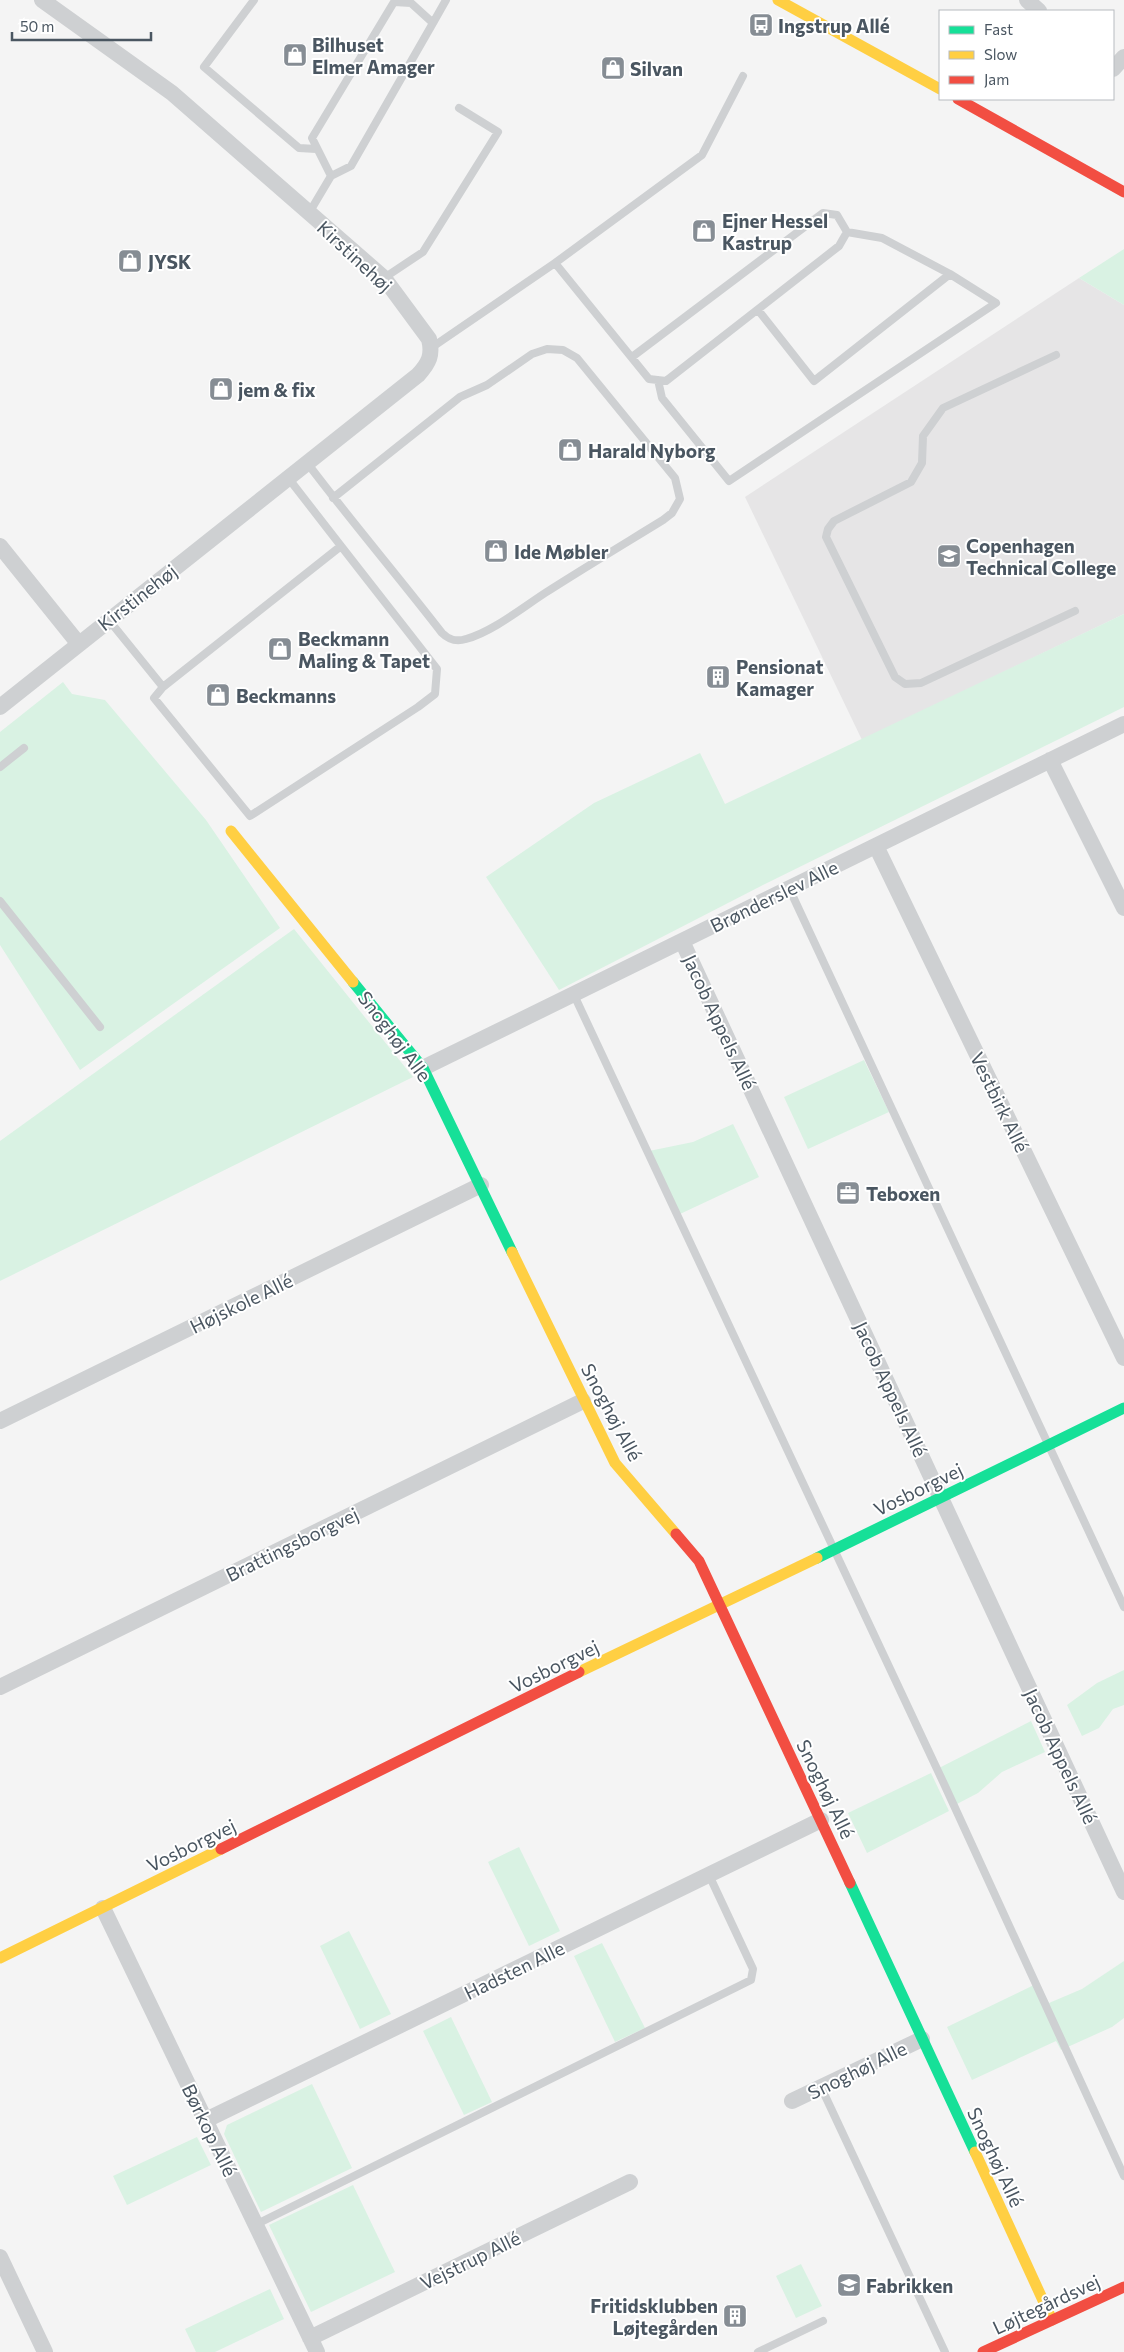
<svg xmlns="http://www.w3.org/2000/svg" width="1124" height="2352" viewBox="0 0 1124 2352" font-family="Commissioner,sans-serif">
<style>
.education{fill:#e6e5e6}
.green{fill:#d9f2e3}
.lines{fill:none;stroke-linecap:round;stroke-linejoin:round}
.lane{stroke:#ced0d2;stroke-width:8}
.street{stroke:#ced0d2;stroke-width:16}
.fast{stroke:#16e098;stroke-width:11}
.slow{stroke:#ffcf43;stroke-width:11}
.jam{stroke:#f24e42;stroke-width:11}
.labels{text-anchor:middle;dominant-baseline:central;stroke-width:4;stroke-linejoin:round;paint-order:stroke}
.poi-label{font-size:19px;font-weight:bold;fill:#4a5661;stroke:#fff;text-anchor:start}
.street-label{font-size:19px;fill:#4a5661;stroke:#fff}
</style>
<rect width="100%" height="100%" fill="#f4f4f4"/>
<path class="education" d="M1079,278L1124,305V614L862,740L745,497Z"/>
<path class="green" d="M1124,249V305L1079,278Z
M1124,614V707L763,885L559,990L486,877L594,803L700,753L725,804Z
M63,682L72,694L105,700L206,820L280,928L80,1070L0,945V732Z
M294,929L413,1077L0,1281V1141Z
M864,1060L889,1112L808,1149L784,1097Z
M733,1124L759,1177L680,1214L649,1151L693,1142Z
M1124,1670V1705L1113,1709L1099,1728L1082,1736L1067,1705L1097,1683Z
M1031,1721L1045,1752L1002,1772L978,1793L955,1805L939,1768Z
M931,1773L949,1811L867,1853L848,1813Z
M519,1847L560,1931L529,1946L488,1862Z
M349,1931L391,2014L360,2029L320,1946Z
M602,1943L645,2028L615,2042L574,1956Z
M1124,1961V2018L1112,2027L1061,2050L1056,2041L972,2080L947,2027L1038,1983L1049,2003L1082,1989Z
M451,2017L492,2102L464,2115L423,2031Z
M312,2084L352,2168L261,2212L224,2134L227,2125Z
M197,2137L211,2165L127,2205L113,2176Z
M353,2185L395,2272L311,2312L269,2225Z
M801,2264L822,2306L796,2318L776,2276Z
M270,2289L284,2319L215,2352H196L185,2329Z"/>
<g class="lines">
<path class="lane" d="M254,0L204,67L299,148L316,149
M394,2L411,3L433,23L351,166L331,176L312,138Z
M433,23L446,0
M309,213L331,176
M555,263L702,155L743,76
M384,278L423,252L498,132L459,108
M758,310L814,381L950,274
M431,348L555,263L649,379L666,381L839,246L847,232L837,215L823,213L632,357
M1056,355L943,408L923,436L922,463L911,482L834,521L828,529L826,537L895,677L905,684L921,683L1075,611
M658,380L662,398L729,481L996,303L950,274L882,238L847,232
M308,464C351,521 398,576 442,633C449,640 456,642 466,639C492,632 522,608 545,593C584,568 624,544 663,520L672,513L680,499L675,478L577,358L563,350L547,349L532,354L487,385L460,397L333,498
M108,619L163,687L341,546L289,479
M163,687L154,698L250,816L418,707L435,694L437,669L341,546
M0,767L24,748
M789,888L1124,1607
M0,901L100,1027
M574,995L945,1786L1124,2176
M821,2087L945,2352
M255,2225L751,1980L753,1969L709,1875
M758,2352L823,2321"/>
<path class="street" d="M1027,0L1039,11
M1113,69L1124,57
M0,546L78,643
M0,707L418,375C429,363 433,355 429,339L384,278L172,93L42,0
M1050,760L1124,908
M876,846L1124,1358
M682,941L1124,1892
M423,1068L1124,724
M0,1421L481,1185
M0,1687L583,1401
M103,1908L317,2352
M792,2101L922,2039
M206,2120L821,1820
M0,2257L45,2352
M310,2338L630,2182"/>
<path class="fast" d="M353,982L423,1068L512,1252
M817,1558L1124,1408
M850,1883L975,2152"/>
<path class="slow" d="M778,0L940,89
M231,831L353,982
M512,1252L615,1463L676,1534
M579,1672L817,1558
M0,1958L221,1849
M975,2152L1052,2320"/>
<path class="jam" d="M958,99L1124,192
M676,1534L699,1561L850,1883
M221,1849L579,1672
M983,2352L1124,2287"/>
</g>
<defs>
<symbol id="bus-square" viewBox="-11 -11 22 22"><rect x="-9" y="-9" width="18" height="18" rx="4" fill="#868d94" stroke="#fff"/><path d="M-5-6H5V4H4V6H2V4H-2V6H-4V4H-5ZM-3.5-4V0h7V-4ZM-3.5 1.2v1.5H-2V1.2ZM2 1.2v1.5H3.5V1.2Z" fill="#fff"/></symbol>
<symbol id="shop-square" viewBox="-11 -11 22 22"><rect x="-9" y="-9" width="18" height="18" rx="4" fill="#868d94" stroke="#fff"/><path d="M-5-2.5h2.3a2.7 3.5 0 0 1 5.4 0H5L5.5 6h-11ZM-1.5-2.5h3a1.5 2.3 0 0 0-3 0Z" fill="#fff"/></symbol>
<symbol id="university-square" viewBox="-11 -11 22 22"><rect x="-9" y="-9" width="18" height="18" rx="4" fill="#868d94" stroke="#fff"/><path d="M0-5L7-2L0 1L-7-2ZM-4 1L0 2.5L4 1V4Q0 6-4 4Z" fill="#fff"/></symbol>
<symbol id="building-square" viewBox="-11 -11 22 22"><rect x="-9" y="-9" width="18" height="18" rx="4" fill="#868d94" stroke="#fff"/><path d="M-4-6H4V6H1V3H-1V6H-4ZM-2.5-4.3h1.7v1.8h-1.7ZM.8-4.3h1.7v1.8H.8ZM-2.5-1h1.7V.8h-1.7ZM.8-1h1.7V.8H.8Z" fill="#fff"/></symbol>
<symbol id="office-square" viewBox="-11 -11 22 22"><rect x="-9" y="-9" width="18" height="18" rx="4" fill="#868d94" stroke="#fff"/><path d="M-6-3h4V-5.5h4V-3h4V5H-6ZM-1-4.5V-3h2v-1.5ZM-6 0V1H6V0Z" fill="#fff"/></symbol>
<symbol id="school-square" viewBox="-11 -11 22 22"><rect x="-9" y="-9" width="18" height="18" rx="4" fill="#868d94" stroke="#fff"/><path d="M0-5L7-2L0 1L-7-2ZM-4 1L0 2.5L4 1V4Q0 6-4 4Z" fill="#fff"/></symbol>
</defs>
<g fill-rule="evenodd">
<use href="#bus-square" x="747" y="11" width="28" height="28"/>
<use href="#shop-square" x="281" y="41" width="28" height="28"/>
<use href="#shop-square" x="599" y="54" width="28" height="28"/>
<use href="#shop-square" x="690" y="217" width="28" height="28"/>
<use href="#shop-square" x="116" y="247" width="28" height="28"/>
<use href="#shop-square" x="207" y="375" width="28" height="28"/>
<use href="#shop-square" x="556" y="436" width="28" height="28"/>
<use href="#shop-square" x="482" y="537" width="28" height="28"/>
<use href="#university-square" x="935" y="542" width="28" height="28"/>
<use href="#shop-square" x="266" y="635" width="28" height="28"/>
<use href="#building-square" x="704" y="663" width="28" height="28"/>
<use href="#shop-square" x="204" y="681" width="28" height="28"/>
<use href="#office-square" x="834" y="1179" width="28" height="28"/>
<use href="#school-square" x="835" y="2271" width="28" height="28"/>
<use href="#building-square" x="721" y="2302" width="28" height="28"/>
</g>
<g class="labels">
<g class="poi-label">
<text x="778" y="25">Ingstrup Allé</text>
<text x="312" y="44">Bilhuset<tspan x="312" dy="22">Elmer Amager</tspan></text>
<text x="630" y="68">Silvan</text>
<text x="722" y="220">Ejner Hessel<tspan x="722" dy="22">Kastrup</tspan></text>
<text x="148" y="261">JYSK</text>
<text x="238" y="389">jem &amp; fix</text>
<text x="588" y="450">Harald Nyborg</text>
<text x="966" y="545">Copenhagen<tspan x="966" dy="22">Technical College</tspan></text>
<text x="514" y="551">Ide Møbler</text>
<text x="298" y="638">Beckmann<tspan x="298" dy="22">Maling &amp; Tapet</tspan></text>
<text x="736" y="666">Pensionat<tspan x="736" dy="22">Kamager</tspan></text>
<text x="236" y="695">Beckmanns</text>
<text x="866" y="1193">Teboxen</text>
<text x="866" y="2285">Fabrikken</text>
<text x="718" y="2305" text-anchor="end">Fritidsklubben<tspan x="718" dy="22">Løjtegården</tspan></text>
</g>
<g class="street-label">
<text transform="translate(355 256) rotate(43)">Kirstinehøj</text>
<text transform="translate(137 597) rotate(-38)">Kirstinehøj</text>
<text transform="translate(774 896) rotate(-26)">Brønderslev Alle</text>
<text transform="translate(720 1022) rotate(65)">Jacob Appels Allé</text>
<text transform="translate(395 1036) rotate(53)">Snoghøj Alle</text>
<text transform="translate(1000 1102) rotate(64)">Vestbirk Allé</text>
<text transform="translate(241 1303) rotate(-26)">Højskole Allé</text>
<text transform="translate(891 1389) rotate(65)">Jacob Appels Allé</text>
<text transform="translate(612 1412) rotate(62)">Snoghøj Allé</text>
<text transform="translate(918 1489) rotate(-26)">Vosborgvej</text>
<text transform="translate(292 1544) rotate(-26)">Brattingsborgvej</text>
<text transform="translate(554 1666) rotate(-26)">Vosborgvej</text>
<text transform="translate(1061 1756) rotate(65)">Jacob Appels Allé</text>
<text transform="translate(826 1789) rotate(64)">Snoghøj Allé</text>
<text transform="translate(191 1845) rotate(-26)">Vosborgvej</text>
<text transform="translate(514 1970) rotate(-26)">Hadsten Alle</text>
<text transform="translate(857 2070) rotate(-26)">Snoghøj Alle</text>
<text transform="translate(210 2130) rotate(64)">Børkop Allé</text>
<text transform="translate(996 2157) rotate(65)">Snoghøj Allé</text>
<text transform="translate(470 2260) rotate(-26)">Vejstrup Allé</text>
<text transform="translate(1046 2304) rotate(-25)">Løjtegårdsvej</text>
</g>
</g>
<rect x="939" y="10" width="175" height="90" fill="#ffffff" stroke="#b7bbc0"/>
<rect x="949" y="26" width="25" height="8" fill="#16e098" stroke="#b7bbc0"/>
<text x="984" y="35" font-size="15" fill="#4a5661">Fast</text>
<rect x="949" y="51" width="25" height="8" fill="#ffcf43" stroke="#b7bbc0"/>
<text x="984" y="60" font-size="15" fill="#4a5661">Slow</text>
<rect x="949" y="76" width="25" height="8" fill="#f24e42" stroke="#b7bbc0"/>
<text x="984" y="85" font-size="15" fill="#4a5661">Jam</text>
<path d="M12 32v8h139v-8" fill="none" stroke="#4a5661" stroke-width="2.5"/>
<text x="20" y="32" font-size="15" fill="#4a5661" stroke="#ffffff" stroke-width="4" paint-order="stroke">50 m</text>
</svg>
